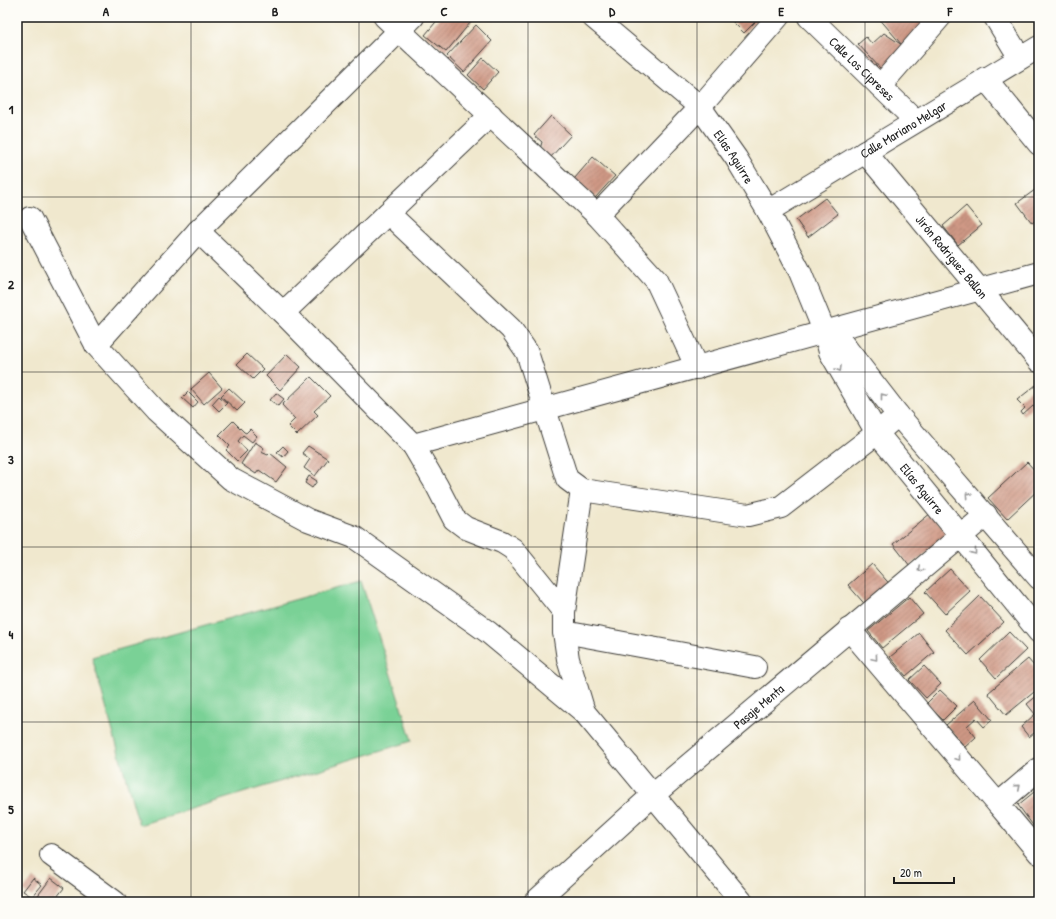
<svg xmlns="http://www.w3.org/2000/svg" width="1056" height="919" viewBox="0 0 1056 919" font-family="'Patrick Hand',sans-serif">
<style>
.green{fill:#7ad196;stroke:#4b7659}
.building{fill:url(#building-hatch)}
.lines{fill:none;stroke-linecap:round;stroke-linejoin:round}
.minor-casing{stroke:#3c3b37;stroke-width:24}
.tertiary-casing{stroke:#3c3b37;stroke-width:24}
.minor{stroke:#fff;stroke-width:22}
.tertiary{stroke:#fff;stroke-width:22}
.oneway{stroke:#999}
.grid{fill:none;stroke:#1c1c1c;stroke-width:1;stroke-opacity:0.55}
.labels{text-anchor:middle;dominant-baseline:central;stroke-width:3.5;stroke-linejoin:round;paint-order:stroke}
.street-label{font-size:13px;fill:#1c1c1c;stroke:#fdfcf7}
.neatline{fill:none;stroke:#1c1c1c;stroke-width:1.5}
.grid-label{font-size:13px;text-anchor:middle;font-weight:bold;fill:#1c1c1c}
</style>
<defs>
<pattern id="building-hatch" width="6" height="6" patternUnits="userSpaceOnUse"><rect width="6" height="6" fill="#cf9885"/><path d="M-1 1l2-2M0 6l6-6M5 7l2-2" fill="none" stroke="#a77b6c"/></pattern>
</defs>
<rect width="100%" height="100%" fill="#fdfcf7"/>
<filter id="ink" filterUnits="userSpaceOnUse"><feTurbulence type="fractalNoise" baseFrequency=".025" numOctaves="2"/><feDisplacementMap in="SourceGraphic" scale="8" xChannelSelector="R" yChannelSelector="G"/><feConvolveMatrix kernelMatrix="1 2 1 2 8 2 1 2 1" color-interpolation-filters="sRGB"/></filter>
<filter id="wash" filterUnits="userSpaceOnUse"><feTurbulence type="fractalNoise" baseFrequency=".012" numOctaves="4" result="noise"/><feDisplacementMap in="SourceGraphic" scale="16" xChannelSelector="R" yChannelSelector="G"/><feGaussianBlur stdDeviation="0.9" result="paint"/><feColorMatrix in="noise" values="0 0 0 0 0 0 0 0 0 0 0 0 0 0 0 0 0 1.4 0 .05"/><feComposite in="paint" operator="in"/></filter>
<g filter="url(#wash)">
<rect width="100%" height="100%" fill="#f0e8ce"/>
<path class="green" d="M361,581L412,741L139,825L92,657Z"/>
<g id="blocks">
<path class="building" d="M440,17H475L446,52L425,35Z
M728,17H760L744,33Z
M878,17H918L925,24L887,67L880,68L858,44L866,37L872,44L884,33L902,45Z
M476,25L492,41L464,72L447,56Z
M483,58L498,72L483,89L468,75Z
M551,116L571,135L550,158L540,149L542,142L534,135Z
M593,157L615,176L595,198L574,179Z
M1039,187V218L1032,223L1017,203Z
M825,198L838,214L808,237L796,220Z
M966,206L982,225L958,245L943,226Z
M247,354L263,369L253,379L237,364Z
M287,354L301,367L280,390L266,376Z
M209,373L222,388L204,404L191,389Z
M311,377L330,396L314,411L318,415L297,435L288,426L295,419L282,405Z
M1036,385L1039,388V411L1033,406L1023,415L1021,412L1025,408L1017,400Z
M229,388L245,403L237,411L221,396Z
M188,392L198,402L193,408L182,398Z
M276,393L284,399L278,406L270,400Z
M219,396L227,403L219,411L212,404Z
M233,421L244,432L246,433L250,429L257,436L252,442L243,435L238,441L247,451L237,461L226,450L230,446L219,435Z
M255,442L264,448L261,452L268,455L270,453L287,467L276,482L259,470L256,474L241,464Z
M283,446L288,451L283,457L277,452Z
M308,446L328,459L315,476L304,468L310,459L302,453Z
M1027,462L1039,475V489L1007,519L988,498Z
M309,476L317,481L312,488L305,483Z
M931,513L949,535L910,566L893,544Z
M872,564L893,588L869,609L848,585Z
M950,569L970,591L945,614L925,592Z
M980,596L1004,622L968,655L945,630Z
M909,597L923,614L882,648L868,631Z
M1009,632L1026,650L996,678L980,660Z
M919,633L934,652L906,676L890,657Z
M1028,659L1039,672V688L1006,715L988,693Z
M924,666L941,684L926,698L909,680Z
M940,690L957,706L943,720L926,704Z
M1039,694V729L1029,737L1021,727L1035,714L1027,704Z
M975,700L992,720L984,727L976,718L967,726L976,737L965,747L946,725Z
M1039,788V825L1035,828L1018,805Z
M33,878L42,885L32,897L23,891Z
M51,878L64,888L53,902H33Z"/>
</g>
</g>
<g filter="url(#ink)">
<use href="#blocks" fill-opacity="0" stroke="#3c3b37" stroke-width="1"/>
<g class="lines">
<defs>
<g id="minor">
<path d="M385,17L597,215L656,280L697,368"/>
<path id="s1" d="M809,17L915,120"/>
<path d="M995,17L1020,58"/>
<path d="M985,78L1039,144"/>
<path d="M880,86L940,17"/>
<path id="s2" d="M865,152L1039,361"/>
<path d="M388,213L511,329L527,352L567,479L582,490L748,515L781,507L877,433L898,415"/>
<path d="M597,215L700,107"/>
<path d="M30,218L96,345L156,411L231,479L308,520L354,537L488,632L584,712"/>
<path d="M198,231L283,313L413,445L437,486L454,519L466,528L502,542L513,549L564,612"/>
<path d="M283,313L491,115"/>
<path d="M96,345L198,231L413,17"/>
<path d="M413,445L1039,273"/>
<path d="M582,490L564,612V632L568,659L584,712L742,902"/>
<path d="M564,632L755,667"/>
<path d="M998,804L1039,853"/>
<path d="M51,855L115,902"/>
</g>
<g id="tertiary">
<path id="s3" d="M593,17L700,107L736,158L768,211L800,272L825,333L830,352L877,433L1039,632"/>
<path d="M700,107L778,17"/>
<path id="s4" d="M768,211L1039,47"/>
<path d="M825,333L843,344L898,415L1039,578"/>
<path d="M849,629L998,804L1039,769"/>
<path id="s5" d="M535,902L653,795L986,515"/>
</g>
</defs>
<use href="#minor" class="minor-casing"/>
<use href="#tertiary" class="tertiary-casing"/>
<use href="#minor" class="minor"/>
<use href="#tertiary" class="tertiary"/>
</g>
<defs><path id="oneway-chevron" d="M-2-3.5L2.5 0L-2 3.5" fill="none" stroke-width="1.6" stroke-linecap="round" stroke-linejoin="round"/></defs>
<g class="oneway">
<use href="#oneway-chevron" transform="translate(839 369) rotate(60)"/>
<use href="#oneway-chevron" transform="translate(883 396) rotate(-128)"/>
<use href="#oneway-chevron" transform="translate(968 495) rotate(-131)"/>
<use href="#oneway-chevron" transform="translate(974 552) rotate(51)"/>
<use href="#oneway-chevron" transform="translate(920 569) rotate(140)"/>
<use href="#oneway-chevron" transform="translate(875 658) rotate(50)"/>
<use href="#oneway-chevron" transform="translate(958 758) rotate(50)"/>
<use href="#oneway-chevron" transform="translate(1018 787) rotate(-40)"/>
</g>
</g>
<path class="grid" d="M191,17V902M359,17V902M528,17V902M697,17V902M865,17V902M17,197H1039M17,372H1039M17,547H1039M17,722H1039"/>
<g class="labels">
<g class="street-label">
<text stroke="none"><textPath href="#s1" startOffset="74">Calle Los Cipreses</textPath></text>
<text stroke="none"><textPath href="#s4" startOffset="158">Calle Mariano Melgar</textPath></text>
<text stroke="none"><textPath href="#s3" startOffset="200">Elías Aguirre</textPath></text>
<text stroke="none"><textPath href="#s2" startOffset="136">Jirón Rodriguez Ballon</textPath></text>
<text stroke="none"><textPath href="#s3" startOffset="584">Elías Aguirre</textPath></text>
<text stroke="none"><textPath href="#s5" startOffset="297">Pasaje Menta</textPath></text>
</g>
</g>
<rect width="1056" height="919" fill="none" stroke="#fdfcf7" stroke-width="44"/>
<path d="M894 877v6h60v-6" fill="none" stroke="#1c1c1c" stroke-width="2"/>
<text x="900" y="877" font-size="12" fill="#1c1c1c" stroke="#fdfcf7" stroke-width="3" paint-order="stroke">20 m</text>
<rect x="22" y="22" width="1012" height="875" class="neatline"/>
<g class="grid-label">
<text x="106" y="16">A</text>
<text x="275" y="16">B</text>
<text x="444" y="16">C</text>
<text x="612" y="16">D</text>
<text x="781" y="16">E</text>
<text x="950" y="16">F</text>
<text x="11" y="114">1</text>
<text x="11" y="289">2</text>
<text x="11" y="464">3</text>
<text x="11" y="639">4</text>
<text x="11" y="814">5</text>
</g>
</svg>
